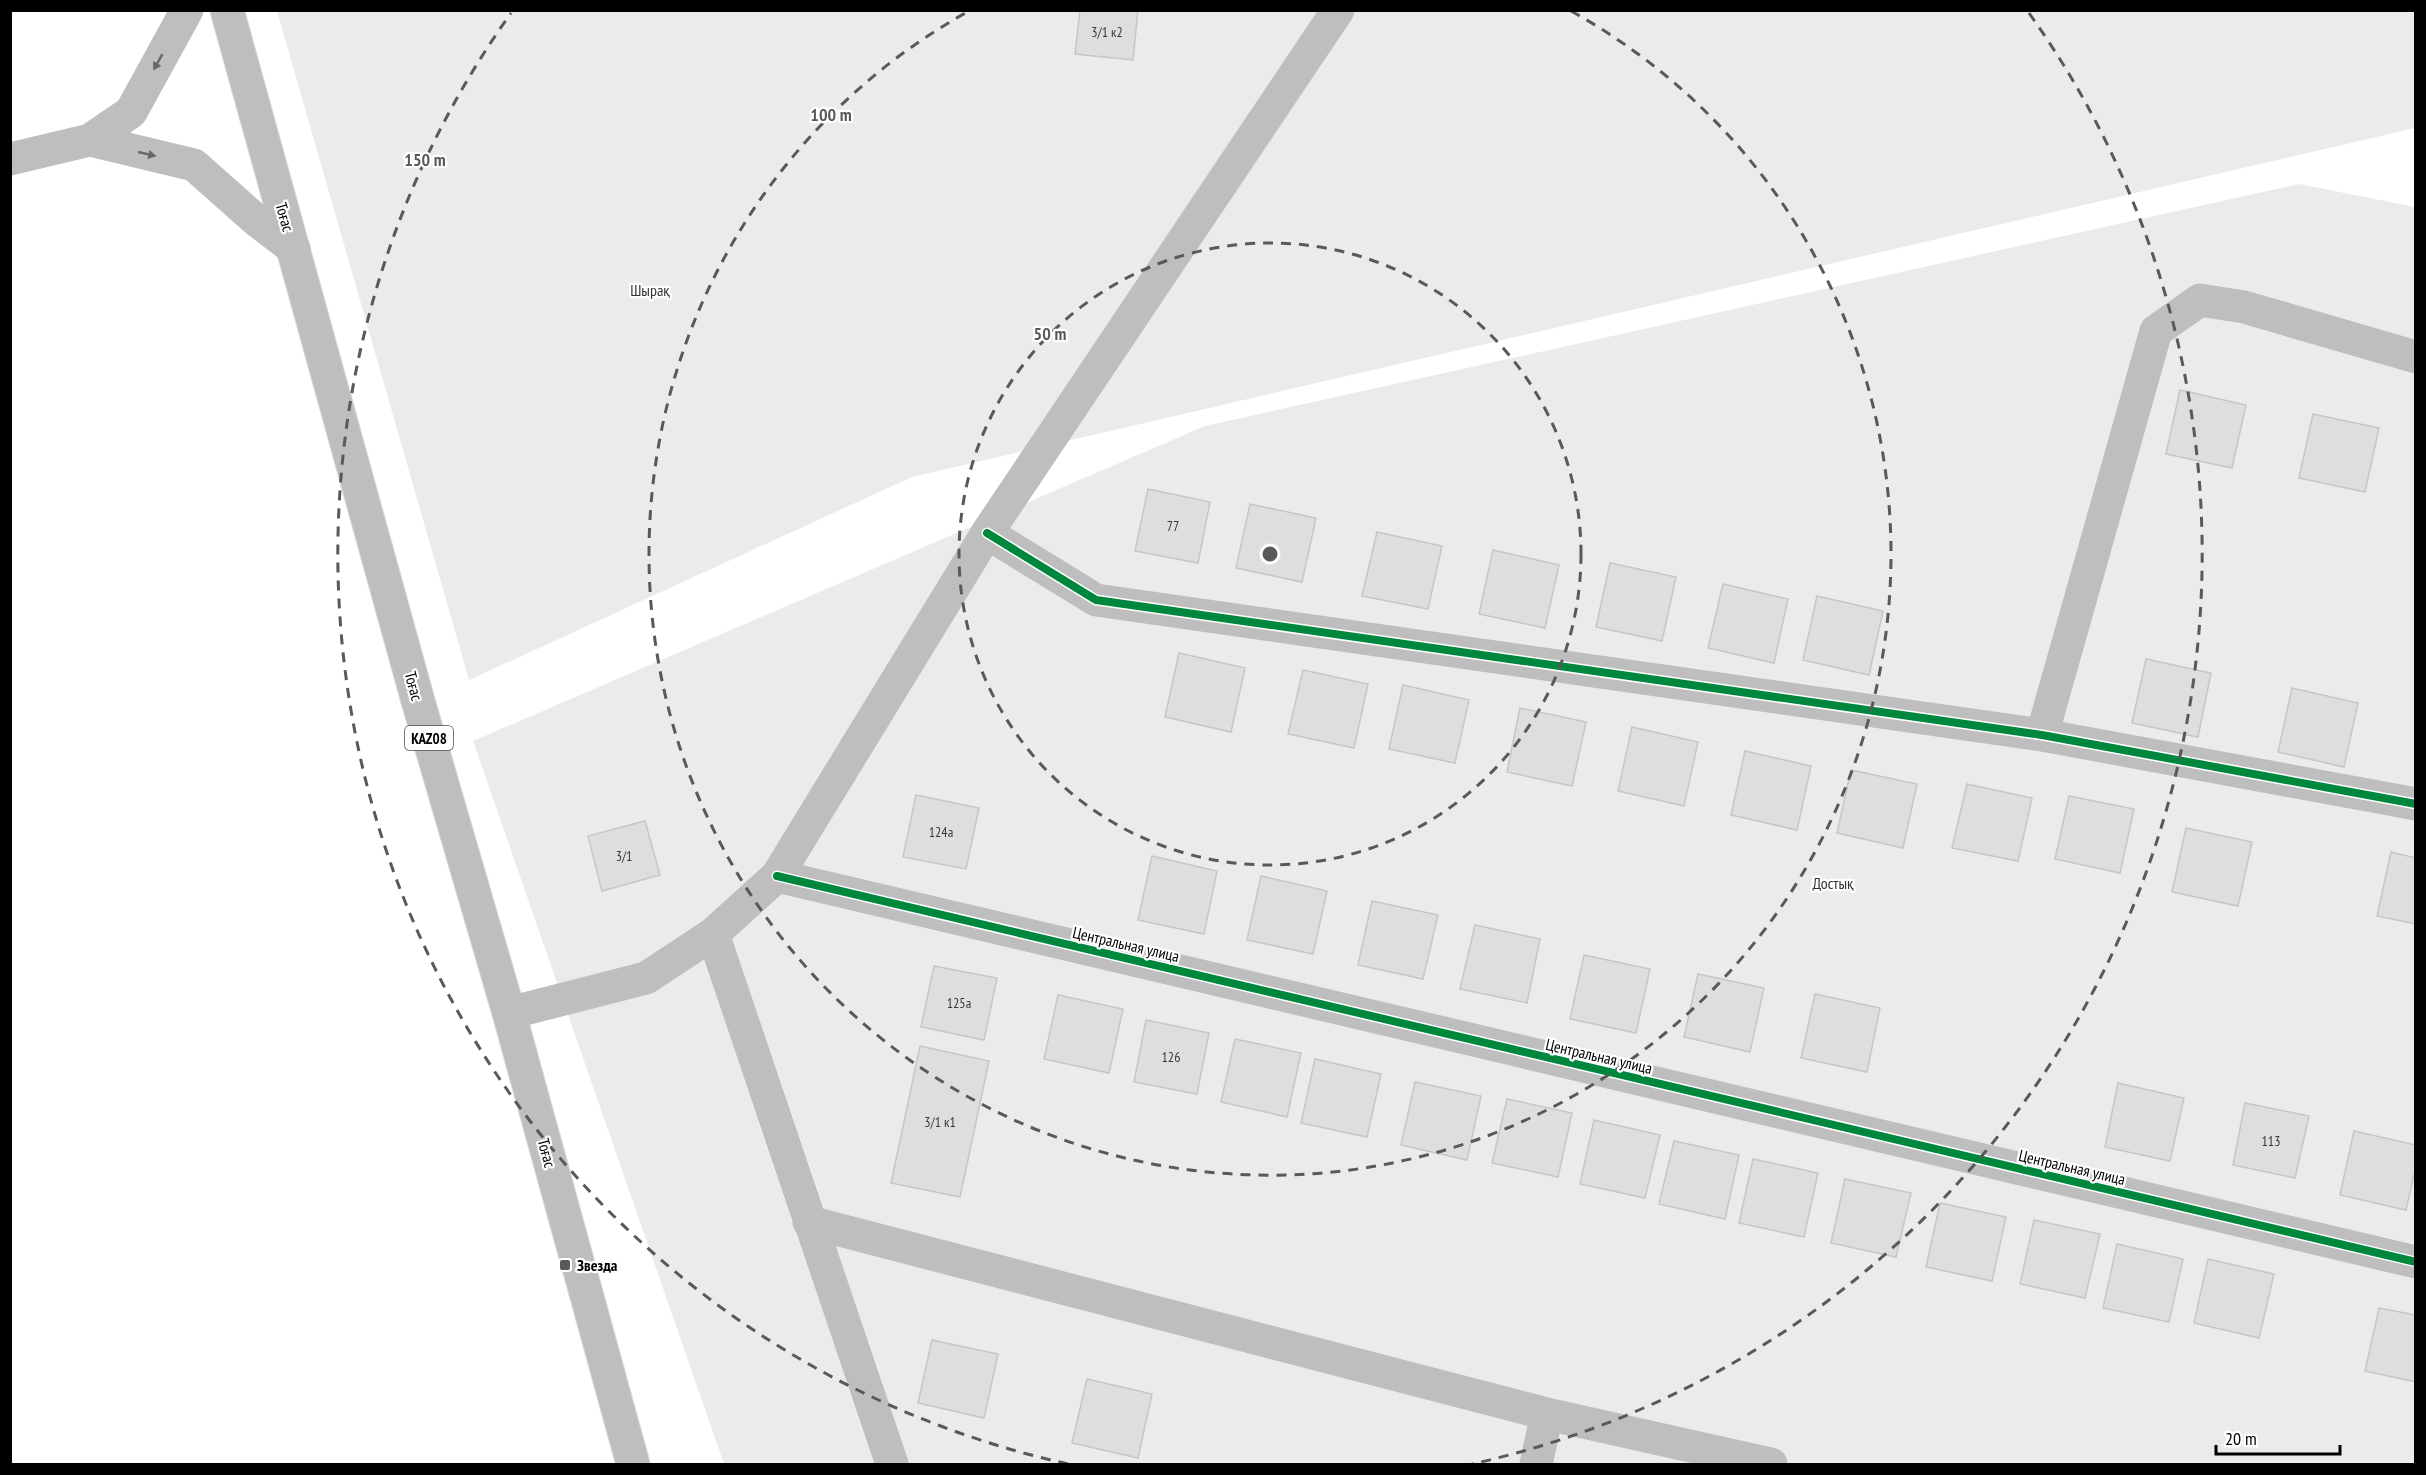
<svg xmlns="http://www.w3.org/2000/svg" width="2426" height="1475" viewBox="0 0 2426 1475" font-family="'PT Sans Narrow',sans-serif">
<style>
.green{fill:#ebebeb}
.building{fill:#dedede;stroke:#c6c6c6;stroke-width:1.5}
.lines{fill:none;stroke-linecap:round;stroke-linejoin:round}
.trunk-casing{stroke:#dbdbdb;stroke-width:35}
.minor{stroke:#bebebe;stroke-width:33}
.trunk{stroke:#bebebe;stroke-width:33}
.cycleway-casing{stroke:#fff;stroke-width:11}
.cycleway{stroke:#00873e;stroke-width:8}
.oneway{fill:#686868}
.ring{fill:none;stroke:#595959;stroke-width:3;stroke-dasharray:10 8}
.poi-dot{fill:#595959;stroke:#fff;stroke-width:2}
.labels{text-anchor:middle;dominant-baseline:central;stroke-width:4.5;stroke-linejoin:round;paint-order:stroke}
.number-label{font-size:14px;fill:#383838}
.shield{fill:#fff;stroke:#4c4c4c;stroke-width:1.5}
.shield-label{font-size:15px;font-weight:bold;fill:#000}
.street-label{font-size:16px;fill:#000;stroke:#fff}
.park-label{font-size:16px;fill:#313131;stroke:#fff}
.poi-label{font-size:16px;font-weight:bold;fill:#000;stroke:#fff;text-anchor:start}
.centre{fill:#595959;stroke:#fff;stroke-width:3}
.ring-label{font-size:18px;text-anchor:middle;font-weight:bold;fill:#595959;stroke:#fff;stroke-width:4.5;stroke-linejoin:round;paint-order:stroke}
</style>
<rect width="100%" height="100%" fill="#fff"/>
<path class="green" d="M277,11H2415V128L912,477L469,680Z
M2299,184L2415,207V1464H724L473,741L1205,426Z"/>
<path class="building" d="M1080,10H1138L1133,60L1075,54Z
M2180,390L2246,405L2232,468L2166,454Z
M2313,414L2379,428L2365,492L2299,478Z
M1148,489L1210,502L1198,563L1135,551Z
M1250,504L1316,518L1302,582L1236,568Z
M1377,532L1442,546L1428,609L1362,596Z
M1493,550L1559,565L1545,628L1479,614Z
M1610,563L1676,577L1662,641L1596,627Z
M1723,584L1788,599L1774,663L1708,648Z
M1817,596L1883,611L1869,675L1803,660Z
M1179,653L1245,668L1231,732L1165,717Z
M2146,659L2211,673L2198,737L2132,723Z
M1303,670L1368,684L1354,748L1288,734Z
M1403,685L1469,700L1455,763L1389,749Z
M2292,688L2358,703L2344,767L2278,752Z
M1520,708L1586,722L1572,786L1507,772Z
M1632,727L1698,742L1684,806L1618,791Z
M1745,751L1811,766L1797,830L1731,815Z
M1851,770L1917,784L1903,848L1837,833Z
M1967,784L2032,798L2018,861L1952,848Z
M916,795L979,808L966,869L903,857Z
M2069,796L2134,809L2120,873L2055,859Z
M645,821L660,875L602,891L588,836Z
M2186,828L2252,842L2238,906L2172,892Z
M2391,852L2416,858V924L2377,916Z
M1152,856L1217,871L1204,934L1138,920Z
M1261,876L1327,891L1313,954L1247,940Z
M1372,901L1438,915L1423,979L1358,965Z
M1475,925L1540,939L1527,1003L1460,989Z
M1584,955L1650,969L1636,1033L1570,1019Z
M934,966L997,978L984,1040L921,1027Z
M1698,974L1764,988L1750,1052L1684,1037Z
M1815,994L1880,1008L1867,1072L1801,1058Z
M1058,995L1123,1009L1109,1073L1044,1059Z
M1146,1020L1209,1033L1197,1094L1134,1082Z
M1235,1039L1301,1053L1287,1117L1221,1102Z
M920,1046L989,1061L960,1197L891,1183Z
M1315,1059L1381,1074L1367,1137L1301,1123Z
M1415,1082L1481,1096L1467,1160L1401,1145Z
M2118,1083L2184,1098L2170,1161L2105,1147Z
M1507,1099L1572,1113L1558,1177L1492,1163Z
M2245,1103L2309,1116L2295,1178L2233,1165Z
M1594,1120L1660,1135L1645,1198L1580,1184Z
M2354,1131L2416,1145V1166L2406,1210L2340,1195Z
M1674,1141L1739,1155L1725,1219L1659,1204Z
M1753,1159L1818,1173L1804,1237L1739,1223Z
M1845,1179L1911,1193L1896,1257L1831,1243Z
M1940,1203L2006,1217L1992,1281L1926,1267Z
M2034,1220L2100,1234L2085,1298L2020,1284Z
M2117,1244L2183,1259L2169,1322L2103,1308Z
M2208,1259L2274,1274L2259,1338L2194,1323Z
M2379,1308L2416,1315V1382L2365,1371Z
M932,1340L998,1354L984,1418L918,1403Z
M1087,1379L1152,1394L1138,1458L1072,1443Z"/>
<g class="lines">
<defs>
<path id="trunk" d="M227,10L418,701L509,1013L633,1464"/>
</defs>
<use href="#trunk" class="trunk-casing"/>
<path class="minor" d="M90,140L194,165L256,220L294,249
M10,159L90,140L131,112L187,10
M987,533L1096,600L2042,735L2416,804
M2042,735L2156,331L2200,300L2244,307L2416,357
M777,876L2416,1262
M713,934L892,1464
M509,1013L646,978L713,934L777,876L987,533L1338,10
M809,1222L1547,1414L1771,1464
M1536,1464L1547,1414"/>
<use href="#trunk" class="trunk"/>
<defs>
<path id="cycleway" d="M987,533L1096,600L2042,735L2416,804
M777,876L2416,1262"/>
</defs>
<use href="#cycleway" class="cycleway-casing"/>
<use href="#cycleway" class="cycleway"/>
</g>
<defs><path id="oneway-solid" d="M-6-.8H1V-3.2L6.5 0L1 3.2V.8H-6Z" transform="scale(1.5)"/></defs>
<g class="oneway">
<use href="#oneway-solid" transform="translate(158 62) rotate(119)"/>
<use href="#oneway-solid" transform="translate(147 154) rotate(13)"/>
</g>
<g class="ring">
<circle cx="1270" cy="554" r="311"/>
<path d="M1571 11A621 621 0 1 1 969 11"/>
<path d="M1068 1464A932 932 0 0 1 511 13M2029 13A932 932 0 0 1 1472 1464"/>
</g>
<rect class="poi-dot" x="559" y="1259" width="12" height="12" rx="3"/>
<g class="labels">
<g class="number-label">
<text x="1107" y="32">3/1 к2</text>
<text x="1173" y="526">77</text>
<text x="941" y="832">124а</text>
<text x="624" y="856">3/1</text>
<text x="959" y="1003">125а</text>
<text x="1171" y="1057">126</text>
<text x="940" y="1122">3/1 к1</text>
<text x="2271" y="1141">113</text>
</g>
<rect class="shield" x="405" y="726" width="48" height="24" rx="4.5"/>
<g class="shield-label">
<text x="429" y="738">KAZ08</text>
</g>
<g class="street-label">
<text transform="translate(285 217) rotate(74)">Тоғас</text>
<text transform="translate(414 686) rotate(75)">Тоғас</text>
<text transform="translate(1126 944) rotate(13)">Центральная улица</text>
<text transform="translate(1599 1056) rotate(13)">Центральная улица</text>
<text transform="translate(547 1153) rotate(75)">Тоғас</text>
<text transform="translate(2072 1167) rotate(13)">Центральная улица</text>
</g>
<g class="park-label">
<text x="650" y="290">Шырақ</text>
<text x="1833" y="883">Достық</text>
</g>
<g class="poi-label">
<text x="577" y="1265">Звезда</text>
</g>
</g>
<circle cx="1270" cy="554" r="9" class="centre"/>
<g class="ring-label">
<text x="831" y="121">100 m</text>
<text x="425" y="166">150 m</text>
<text x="1050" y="340">50 m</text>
</g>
<rect width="2426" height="1475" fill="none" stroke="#000000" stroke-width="24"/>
<path d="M2216 1445v9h124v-9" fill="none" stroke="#000000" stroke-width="3"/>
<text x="2225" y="1445" font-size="18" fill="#000000" stroke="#ffffff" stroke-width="4.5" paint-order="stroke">20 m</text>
</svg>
